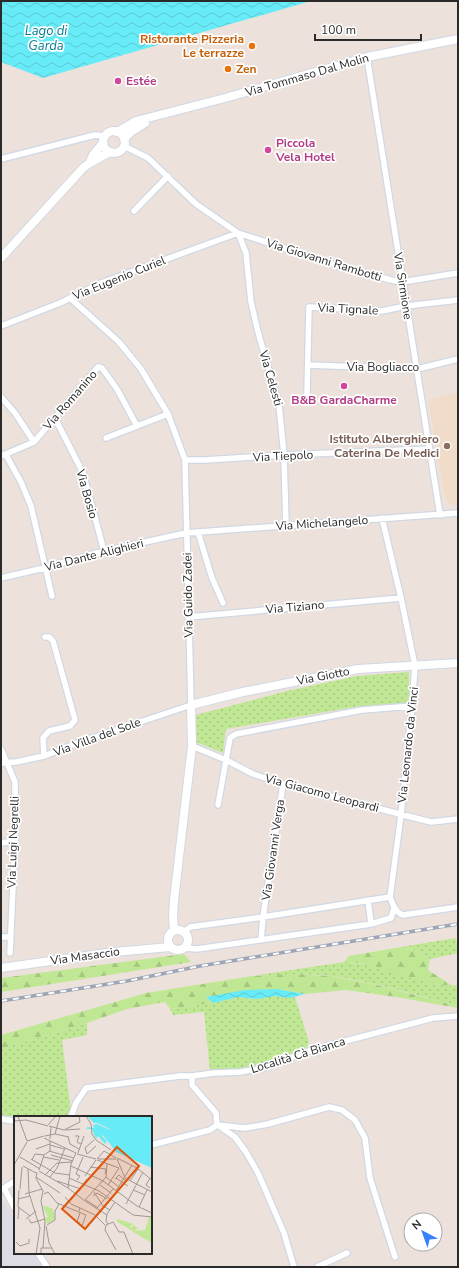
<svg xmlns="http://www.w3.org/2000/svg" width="459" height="1268" viewBox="0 0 459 1268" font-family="'Nunito Sans',sans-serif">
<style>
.industrial{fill:#dddce5}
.education{fill:#f0dcc9}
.green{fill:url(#green-dots)}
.forest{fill:url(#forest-firs)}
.water{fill:url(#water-waves)}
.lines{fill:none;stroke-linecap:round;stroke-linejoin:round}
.street-casing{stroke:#d0d8e4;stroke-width:8}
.secondary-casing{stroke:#d0d8e4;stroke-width:10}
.street{stroke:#fff;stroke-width:5.5}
.secondary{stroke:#fff;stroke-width:8}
.rail-casing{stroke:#9da6b6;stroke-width:3.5}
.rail{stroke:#fff;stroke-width:2;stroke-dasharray:6;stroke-linecap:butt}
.food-dot{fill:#e8710a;stroke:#fff;stroke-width:1.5}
.hotel-dot{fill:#d1479c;stroke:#fff;stroke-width:1.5}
.education-dot{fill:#8d6e63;stroke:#fff;stroke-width:1.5}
.labels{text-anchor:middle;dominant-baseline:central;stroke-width:3.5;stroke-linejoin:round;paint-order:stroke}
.food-label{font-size:12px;font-weight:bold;fill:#c56008;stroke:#fff;text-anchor:end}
.street-label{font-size:12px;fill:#2a2a2a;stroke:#fff}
.hotel-label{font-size:12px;font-weight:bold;fill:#b23c85;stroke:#fff;text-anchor:start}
.education-label{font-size:12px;font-weight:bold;fill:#785e54;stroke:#fff;text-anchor:end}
.water-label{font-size:13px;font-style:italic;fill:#057f95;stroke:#fff}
.inset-river{fill:none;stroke:#67ebf7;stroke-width:2}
.inset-road{fill:none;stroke:#9f9894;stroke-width:1}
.view{fill:#de570e;fill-opacity:0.15;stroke:#de570e;stroke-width:2}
.inset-edge{fill:none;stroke:#2a2a2a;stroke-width:2}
</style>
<defs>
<pattern id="green-dots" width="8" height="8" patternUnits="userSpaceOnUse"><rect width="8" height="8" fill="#c0e894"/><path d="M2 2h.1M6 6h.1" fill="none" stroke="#a5c780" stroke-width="1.8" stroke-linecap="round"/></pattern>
<pattern id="forest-firs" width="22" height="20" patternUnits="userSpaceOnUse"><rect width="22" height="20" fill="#c0e894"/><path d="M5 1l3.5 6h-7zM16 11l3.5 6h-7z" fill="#a5c780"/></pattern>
<pattern id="water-waves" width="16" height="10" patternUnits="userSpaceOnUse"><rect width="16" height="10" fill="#67ebf7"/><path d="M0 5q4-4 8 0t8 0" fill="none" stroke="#5acad4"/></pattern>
</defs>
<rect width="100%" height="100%" fill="#ede2db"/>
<path class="industrial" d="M1,1196L15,1220V1253H34L41,1267H1Z"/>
<path class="education" d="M458,392V506H456L447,502L444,493L428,400Z"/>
<path class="green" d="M409,672V703L360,706L226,729L223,753L196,742V715L287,691L357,676Z
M456,938L458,953L430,959L407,946Z
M344,962C364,963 382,969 401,975C420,980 438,988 458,985V1006C416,995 375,982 332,976C306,973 278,975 252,976Z
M275,996L290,998L295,997L309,1042L306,1049L269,1063L241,1070L210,1071L204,1012L173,1015L170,1009L213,1003L238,997L257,999Z
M87,1023V1035L62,1040L71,1112L63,1117H15L1,1115V1049Z"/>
<path class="forest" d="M407,946L430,959L428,970L453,986L431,984L359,963L344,962L349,956Z
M184,954L191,962L1,992V978Z
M293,974L331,976L373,984L458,1006V1008L396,997L346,990L305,994L277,989L206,997L213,1003L170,1009L165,1002L127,1009L87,1023L1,1049V1035L146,993L252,976Z"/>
<path class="water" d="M1,1H311L43,78L1,62Z
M277,989L305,994L290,998L275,996L257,999L238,997L213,1003L206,997L245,990Z"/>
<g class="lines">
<defs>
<path id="street" d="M367,57L440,515
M124,146L148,158L196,204L238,233L342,267L391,280L402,282L458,273
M1,159L95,135L105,136
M134,211L168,176
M238,233L246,253L251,302L258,332L279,405L284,455L286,526
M1,326L60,303L101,283L238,233
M308,365L417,369L458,359
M307,394L309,307L382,311L406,306L458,300
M1,397L15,413L34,442
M55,418L83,473L104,551
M106,438L168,414
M6,455L21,482L31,506L52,596
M1,456L34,442L98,367L102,368L117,389L137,426
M185,460H205L284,455L429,449
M382,518L401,598L415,666L412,706L401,815L390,897C393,904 395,912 403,915L458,907
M198,532L212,578L223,603
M1,578L44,568L104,551L186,533L458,513
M188,617L401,598
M192,746L226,760L253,774L283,784L431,822L458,819
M1,749L15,782V841L10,953
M44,756L43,738L49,731L70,726L75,720L53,641L49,637H45
M1,763L16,762L44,756L80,742L191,705L185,460L168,414L141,369L119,342L70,298
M218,805L230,738L236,734L362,710L412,706
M1,843L15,841
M368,900L371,924
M184,932L190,927L263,917L390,897
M1,937H10
M261,940L263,917L283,784
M185,948L197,949L371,924L391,918L394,908
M71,1117L76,1103L86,1088L180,1076H192
M1,1119L15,1121
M217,1125L216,1113L192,1085V1076L214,1073L240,1072L264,1068L311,1050L433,1018L458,1016
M219,1126L235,1137L246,1152L258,1173L284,1233L294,1267
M151,1145L210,1130L217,1125L245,1128L268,1124L329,1107L342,1110L355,1120L365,1138L370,1178L395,1257
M4,1188L15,1209
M1,1190L15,1181
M38,1253L47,1267
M317,1267L347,1253"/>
<path id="secondary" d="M103 142a11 11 0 1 1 22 0a11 11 0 1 1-22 0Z
M117,132L136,121L225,98L367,57L458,39
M124,139L131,132L145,123
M90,162L93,155L103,143
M1,258L83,168C91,161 100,158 110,152
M168 940a10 10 0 1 1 20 0a10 10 0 1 1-20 0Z
M174,931L173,916L174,900L192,746L191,705L243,692L358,669L458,663
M1,968L114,952L170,947"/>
</defs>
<use href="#street" class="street-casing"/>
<use href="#secondary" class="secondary-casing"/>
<use href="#street" class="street"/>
<use href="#secondary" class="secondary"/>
<defs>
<path id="rail" d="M1,1001L127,981L200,966L458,924"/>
</defs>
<use href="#rail" class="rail-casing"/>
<use href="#rail" class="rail"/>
</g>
<g class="food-dot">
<circle cx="252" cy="46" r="4"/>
<circle cx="228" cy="69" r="4"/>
</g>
<g class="hotel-dot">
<circle cx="118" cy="81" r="4"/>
<circle cx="268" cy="150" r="4"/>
<circle cx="344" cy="386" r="4"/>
</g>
<circle class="education-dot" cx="447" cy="446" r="4"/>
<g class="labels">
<g class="food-label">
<text x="244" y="39">Ristorante Pizzeria<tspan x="244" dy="14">Le terrazze</tspan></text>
<text x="236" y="69" text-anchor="start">Zen</text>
</g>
<g class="street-label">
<text transform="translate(307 75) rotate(-16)">Via Tommaso Dal Molin</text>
<text transform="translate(324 260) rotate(17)">Via Giovanni Rambotti</text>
<text transform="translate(119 278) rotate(-22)">Via Eugenio Curiel</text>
<text transform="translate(403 286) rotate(81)">Via Sirmione</text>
<text transform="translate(348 309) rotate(3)">Via Tignale</text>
<text x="383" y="367">Via Bogliacco</text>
<text transform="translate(271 378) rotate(74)">Via Celesti</text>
<text transform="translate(70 400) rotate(-49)">Via Romanino</text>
<text transform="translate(283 456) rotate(-3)">Via Tiepolo</text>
<text transform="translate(87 494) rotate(74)">Via Bosio</text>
<text transform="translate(322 523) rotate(-4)">Via Michelangelo</text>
<text transform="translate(94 555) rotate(-14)">Via Dante Alighieri</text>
<text transform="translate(188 595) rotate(-91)">Via Guido Zadei</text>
<text transform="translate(295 607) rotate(-5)">Via Tiziano</text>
<text transform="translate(323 676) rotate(-11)">Via Giotto</text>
<text transform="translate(97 737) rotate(-20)">Via Villa del Sole</text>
<text transform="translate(408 745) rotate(-84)">Via Leonardo da Vinci</text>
<text transform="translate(322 793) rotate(15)">Via Giacomo Leopardi</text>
<text transform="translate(13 842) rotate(-88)">Via Luigi Negrelli</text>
<text transform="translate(273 850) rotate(-82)">Via Giovanni Verga</text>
<text transform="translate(85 956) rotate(-8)">Via Masaccio</text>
<text transform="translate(298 1055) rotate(-17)">Località Cà Bianca</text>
</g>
<g class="hotel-label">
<text x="126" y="81">Estée</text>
<text x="276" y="143">Piccola<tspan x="276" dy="14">Vela Hotel</tspan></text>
<text x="344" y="400" text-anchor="middle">B&amp;B GardaCharme</text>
</g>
<g class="education-label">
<text x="439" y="439">Istituto Alberghiero<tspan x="439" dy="14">Caterina De Medici</tspan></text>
</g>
<g class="water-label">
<text x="46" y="31">Lago di<tspan x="46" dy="15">Garda</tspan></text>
</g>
</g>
<g transform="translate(14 1116)">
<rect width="138" height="138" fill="#ede2db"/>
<path d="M32,90L39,93L41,103L33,108L31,102L34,101L29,91ZM135,101H138V127L118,115L131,114Z" fill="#c0e894"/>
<path d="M104,103L119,108L116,111L118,112L119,109L124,112L120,115L129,121L131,119L130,121L138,127L102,105Z" fill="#c0e894"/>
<path d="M73,0H138V52L102,36L89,19L88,20L93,25L91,28L84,20L82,23L78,13H73V11L80,12L79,9L83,8L94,13L98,14L83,7H80Z" fill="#67ebf7"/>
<path class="inset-river" d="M90,16L107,17L119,8L124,0M100,17L113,12L122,0M81,19L88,16L109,19L138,7M102,19L114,15L130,0"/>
<path class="inset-road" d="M4,0L13,25M72,0L77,8L78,18L82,24M0,5L12,4L34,10M34,9L42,0M35,10L50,14L66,6L65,0M51,14L66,13M41,18L46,0M31,20L41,18L55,21M61,20H65L63,26L67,28M54,21L56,28L65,33M30,22L62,37M36,23L37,11M82,24L97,34M13,25L30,20M36,29L50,33M22,33L36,28M35,35L60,42M62,37L57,48L54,72L71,85M64,37L70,20M63,38L82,43M73,38L71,32L80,24M73,38L82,30M37,39L59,45M6,41L26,53M29,41L45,44M103,42L123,52L138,64M17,43L41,57L56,59M83,43L90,35L102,42M84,43H102M103,43L111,62L138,76M18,44L21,38L30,39M83,44L105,52M0,49L13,26M9,50L22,57M57,50L89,65L123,90L138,97M76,51L92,53L91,58M14,53L15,77L26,112L22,138M25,54L30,39L36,35V25M25,55L54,72M23,56L22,62L29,75L27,85L31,105L29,132M31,59L43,47L58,46M71,60L82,44M22,61L46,77M36,61L43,52L51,32M92,61L105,71M55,62L85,75L119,99L138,101M102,62L114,70M101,63L105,59L112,65M63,64L66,60L62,58L69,41M43,65L67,73M116,65L124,53M86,69L97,77M94,69L105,52M136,72L132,69L136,62M6,73L8,51M5,74L4,91L16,100M119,74L131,79M102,75L118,49M80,76L89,90L96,94M11,78L28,73M30,78L34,76L43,87L72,99L68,110M62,78L73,63M79,80L83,77L93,83M51,81L57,88L66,92M4,83L16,80M71,84L92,61L93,48M72,84L84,92M71,85L93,99M112,88L129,56M125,91L133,74M83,92L99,73M65,95L66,92L81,99L91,109M66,97L63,106L66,107M4,103L5,91M12,103L22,95M15,103L17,107L31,103M94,108L92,105L93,98L101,86M33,109L41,104V95L45,88M92,109L99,106L105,116H110L119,138M92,109L91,114L102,134M32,110L35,127L41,138M2,126L6,130L15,127V123M27,138V132H38"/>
<path class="view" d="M103,31L125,50L71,113L48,93Z"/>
<rect width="138" height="138" class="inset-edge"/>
</g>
<rect width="459" height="1268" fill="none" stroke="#2a2a2a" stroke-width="4"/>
<g transform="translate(423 1232) rotate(319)"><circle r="19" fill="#ffffff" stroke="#aaaaaa"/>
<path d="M0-3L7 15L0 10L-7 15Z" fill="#3681ff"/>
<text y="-6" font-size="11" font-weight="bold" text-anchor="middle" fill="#2a2a2a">N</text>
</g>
<path d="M315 34v6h106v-6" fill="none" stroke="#2a2a2a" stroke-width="2"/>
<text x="321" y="34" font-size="12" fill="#2a2a2a" stroke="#ffffff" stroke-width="3" paint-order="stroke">100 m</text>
</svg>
